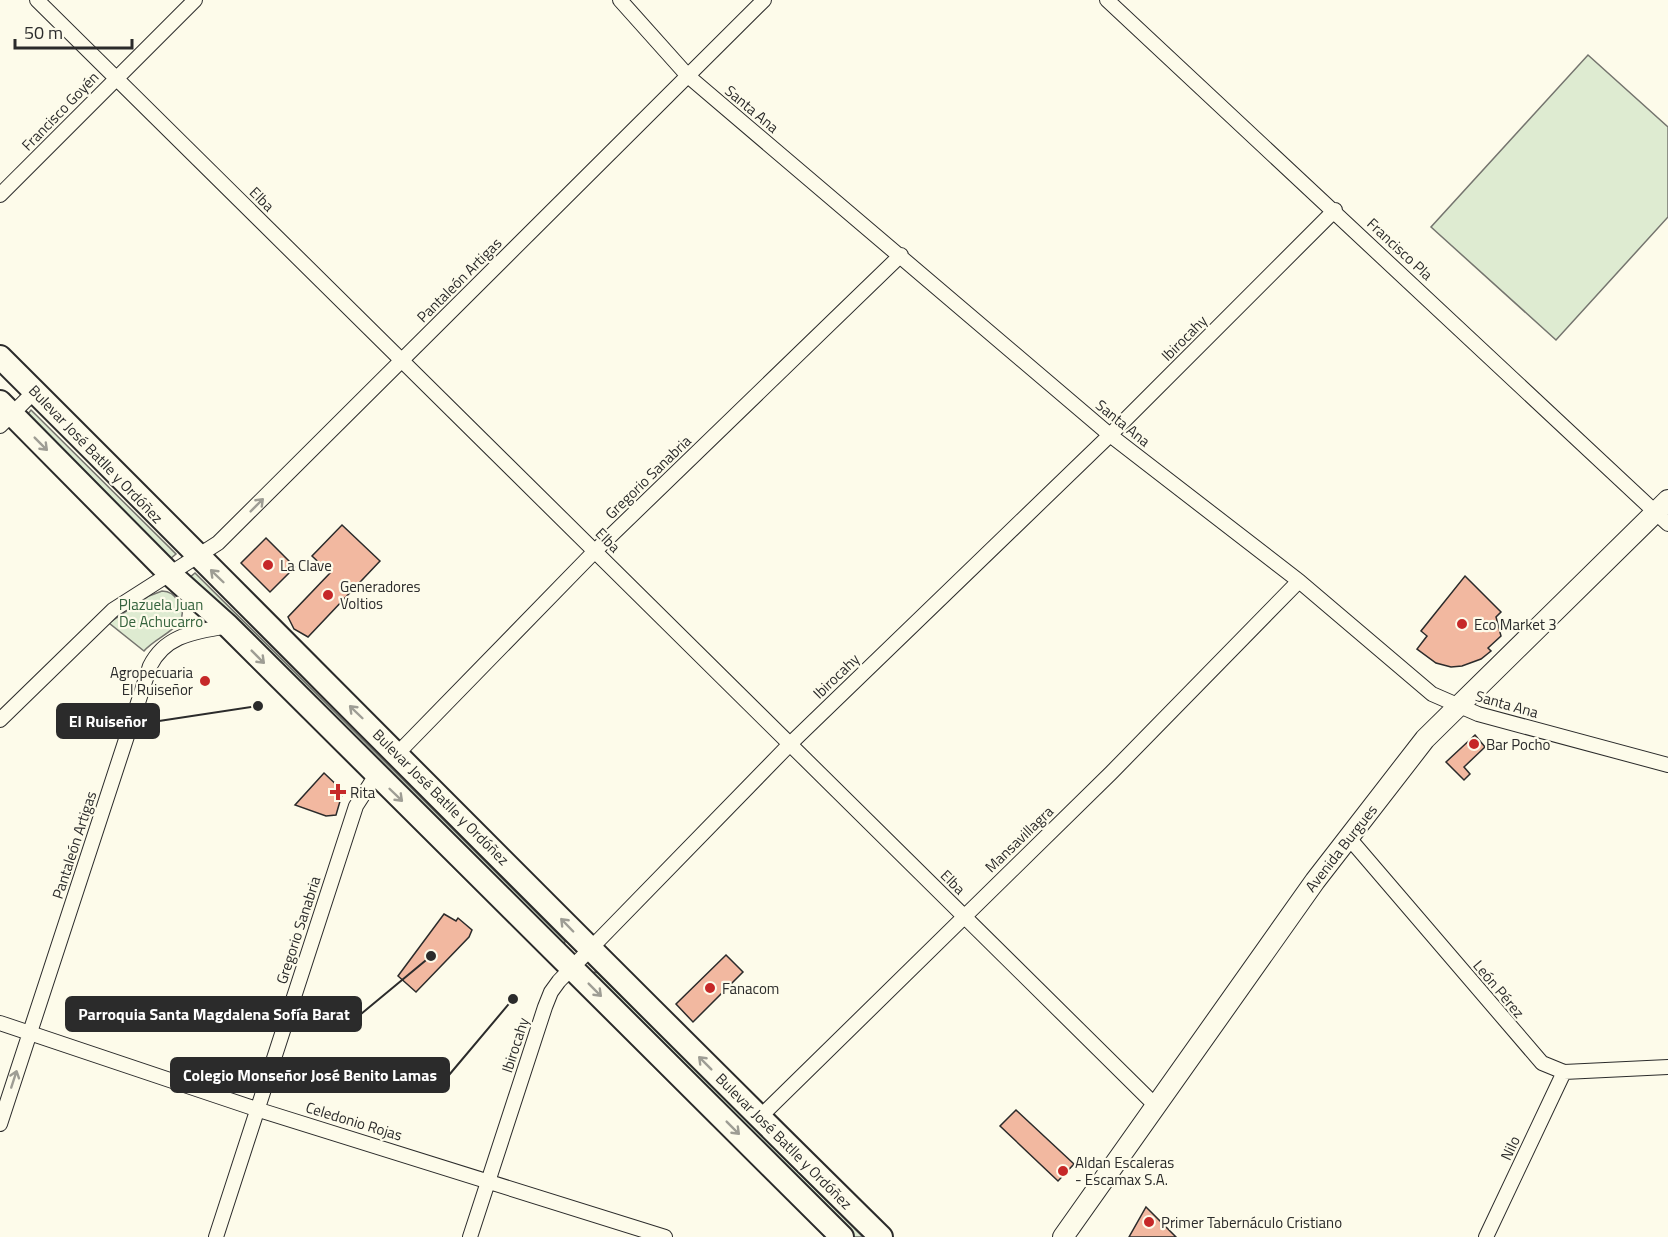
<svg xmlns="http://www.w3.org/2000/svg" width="1668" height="1237" viewBox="0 0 1668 1237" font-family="'Titillium Web',sans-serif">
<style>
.green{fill:#deebd1;stroke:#74746e;stroke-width:1.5}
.building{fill:#f2b8a0;stroke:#2b2b2b;stroke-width:1.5}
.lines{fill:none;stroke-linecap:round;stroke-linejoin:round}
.street-casing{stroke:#2b2b2b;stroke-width:16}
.secondary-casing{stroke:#2b2b2b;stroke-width:22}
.primary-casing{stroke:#2b2b2b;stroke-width:26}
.street{stroke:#fdfbea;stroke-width:14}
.secondary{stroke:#fdfbea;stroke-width:20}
.primary{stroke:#fdfbea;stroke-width:22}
.oneway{stroke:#9e9d94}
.poi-dot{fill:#c62828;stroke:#fdfbea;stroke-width:2}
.labels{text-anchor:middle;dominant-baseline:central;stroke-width:4.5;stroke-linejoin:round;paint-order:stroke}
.street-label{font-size:15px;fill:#2b2b2b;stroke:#fdfbea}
.poi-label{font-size:15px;fill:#2b2b2b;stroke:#fdfbea;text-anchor:start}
.park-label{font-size:15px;fill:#34623c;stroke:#fdfbea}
.leader{fill:none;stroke:#2b2b2b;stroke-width:2}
.callout-dot{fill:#2b2b2b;stroke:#fdfbea;stroke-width:2}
.callout{fill:#2b2b2b;stroke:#2b2b2b;stroke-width:2}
.callout-label{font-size:16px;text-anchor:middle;font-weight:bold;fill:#fff}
</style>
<rect width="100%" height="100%" fill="#fdfbea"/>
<path class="green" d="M1588,55L1668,127V217L1556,340L1431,227Z
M31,410L176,554L170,559L27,415Z
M195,573L565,941L564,946L189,578Z
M162,591C170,591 174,595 178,601C195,626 158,634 144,651L109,623L149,596Z
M595,972L598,973L863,1237H854L592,978V973Z"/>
<path class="building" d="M342,525L380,561L308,637L294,629L288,617L330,573L312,556Z
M266,538L295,567L270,592L241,563Z
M1465,576L1501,612L1496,617L1501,636L1488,648L1491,651L1481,659L1462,666L1451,667L1436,663L1417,649L1427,636L1421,631Z
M1475,735L1485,747L1464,767L1470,774L1464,780L1446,762Z
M324,773L343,791L336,815L326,816L295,805Z
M444,914L456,921L458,918L472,930L469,937L416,992L398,976Z
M726,955L743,972L693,1022L676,1004Z
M1016,1110L1074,1164L1058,1181L1000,1126Z
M1146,1207L1176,1237H1129Z"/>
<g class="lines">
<defs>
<path id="street" d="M37,0L1155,1105
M620,0L688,76L1110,435L1299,581L1432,694L1478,714L1668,765
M1107,0L1668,524
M0,195L195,0
M0,426L35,391
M0,720L113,610L218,543L764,0
M398,753L595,551L901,255
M1349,838L1542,1063L1564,1072L1668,1067
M0,1023L256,1109L665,1237
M760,1117L1111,773L1299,581
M0,1124L150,666C166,634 196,632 228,626
M216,1237L356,806L376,775
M470,1237L545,1007L551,992L559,981L790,744L1110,435L1335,210
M1486,1237L1564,1072"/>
<path id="secondary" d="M1063,1237L1315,881L1425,739L1668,500"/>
<path id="primary" d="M0,357C294,650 585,946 881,1237
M0,402L170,574L228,626L842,1237"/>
</defs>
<use href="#street" class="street-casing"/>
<use href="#secondary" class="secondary-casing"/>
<use href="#primary" class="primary-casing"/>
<use href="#street" class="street"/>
<use href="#secondary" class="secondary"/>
<use href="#primary" class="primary"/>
</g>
<defs><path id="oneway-shaft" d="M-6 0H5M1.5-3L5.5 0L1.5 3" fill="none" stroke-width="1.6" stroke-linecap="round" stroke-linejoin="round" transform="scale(1.5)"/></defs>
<g class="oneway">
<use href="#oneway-shaft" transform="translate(41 444) rotate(45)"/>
<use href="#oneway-shaft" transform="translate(257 505) rotate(-45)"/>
<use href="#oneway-shaft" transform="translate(217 576) rotate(-136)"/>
<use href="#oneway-shaft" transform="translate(258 657) rotate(45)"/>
<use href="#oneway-shaft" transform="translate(356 712) rotate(-136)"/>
<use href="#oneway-shaft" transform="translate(396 795) rotate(44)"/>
<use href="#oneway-shaft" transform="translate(567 925) rotate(-134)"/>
<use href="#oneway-shaft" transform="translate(595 990) rotate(45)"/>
<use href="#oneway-shaft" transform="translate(705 1063) rotate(-135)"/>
<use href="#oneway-shaft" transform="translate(14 1079) rotate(-72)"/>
<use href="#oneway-shaft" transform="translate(733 1128) rotate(45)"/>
</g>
<g class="poi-dot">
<circle cx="268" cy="565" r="6"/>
<circle cx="328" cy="595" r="6"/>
<circle cx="1462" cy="624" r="6"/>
<circle cx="205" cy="681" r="6"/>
<circle cx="1474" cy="744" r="6"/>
<path d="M335 783h6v6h6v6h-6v6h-6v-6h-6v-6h6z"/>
<circle cx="710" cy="988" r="6"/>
<circle cx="1063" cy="1171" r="6"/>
<circle cx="1149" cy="1222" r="6"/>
</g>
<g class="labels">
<g class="street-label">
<text transform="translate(752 109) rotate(40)">Santa Ana</text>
<text transform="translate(60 111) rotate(-46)">Francisco Goyén</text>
<text transform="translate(262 199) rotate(45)">Elba</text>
<text transform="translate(1400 249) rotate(43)">Francisco Pla</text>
<text transform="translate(459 280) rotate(-45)">Pantaleón Artigas</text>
<text transform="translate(1184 338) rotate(-45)">Ibirocahy</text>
<text transform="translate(1123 423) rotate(39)">Santa Ana</text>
<text transform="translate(96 454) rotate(46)">Bulevar José Batlle y Ordóñez</text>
<text transform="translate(648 477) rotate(-44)">Gregorio Sanabria</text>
<text transform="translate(608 540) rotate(45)">Elba</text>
<text transform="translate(836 676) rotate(-44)">Ibirocahy</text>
<text transform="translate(1507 704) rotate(16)">Santa Ana</text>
<text transform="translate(441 797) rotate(45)">Bulevar José Batlle y Ordóñez</text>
<text transform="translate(1019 839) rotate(-44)">Mansavillagra</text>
<text transform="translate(74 845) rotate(-72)">Pantaleón Artigas</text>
<text transform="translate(1341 848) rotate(-52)">Avenida Burgues</text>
<text transform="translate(953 882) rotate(45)">Elba</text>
<text transform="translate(298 930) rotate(-72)">Gregorio Sanabria</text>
<text transform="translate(1499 989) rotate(50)">León Pérez</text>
<text transform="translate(515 1045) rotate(-72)">Ibirocahy</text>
<text transform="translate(354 1121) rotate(17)">Celedonio Rojas</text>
<text transform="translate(784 1141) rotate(45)">Bulevar José Batlle y Ordóñez</text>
<text transform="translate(1510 1148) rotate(-65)">Nilo</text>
</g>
<g class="poi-label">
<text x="280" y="565">La Clave</text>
<text x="340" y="586">Generadores<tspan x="340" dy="17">Voltios</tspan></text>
<text x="1474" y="624">Eco Market 3</text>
<text x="193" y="672" text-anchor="end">Agropecuaria<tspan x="193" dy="17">El Ruiseñor</tspan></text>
<text x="1486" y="744">Bar Pocho</text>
<text x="350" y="792">Rita</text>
<text x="722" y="988">Fanacom</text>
<text x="1075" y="1162">Aldan Escaleras<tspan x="1075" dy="17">- Escamax S.A.</tspan></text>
<text x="1161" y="1222">Primer Tabernáculo Cristiano</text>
</g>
<g class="park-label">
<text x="161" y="604">Plazuela Juan<tspan x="161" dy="17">De Achucarro</tspan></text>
</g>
</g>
<path class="leader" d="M258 706L159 721M431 956L361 1014M513 999L449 1075"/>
<g class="callout-dot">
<circle cx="258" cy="706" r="6"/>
<circle cx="431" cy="956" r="6"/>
<circle cx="513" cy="999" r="6"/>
</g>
<g class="callout">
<rect x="57" y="704" width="102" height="34" rx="6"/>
<rect x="66" y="997" width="295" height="34" rx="6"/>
<rect x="171" y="1058" width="278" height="34" rx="6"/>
</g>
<g class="callout-label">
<text x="108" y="727">El Ruiseñor</text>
<text x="214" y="1020">Parroquia Santa Magdalena Sofía Barat</text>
<text x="310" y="1081">Colegio Monseñor José Benito Lamas</text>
</g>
<path d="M15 39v9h117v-9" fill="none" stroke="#2b2b2b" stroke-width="3"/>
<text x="24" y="39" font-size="18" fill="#2b2b2b" stroke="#fdfbea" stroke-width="4.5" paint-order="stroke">50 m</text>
</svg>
